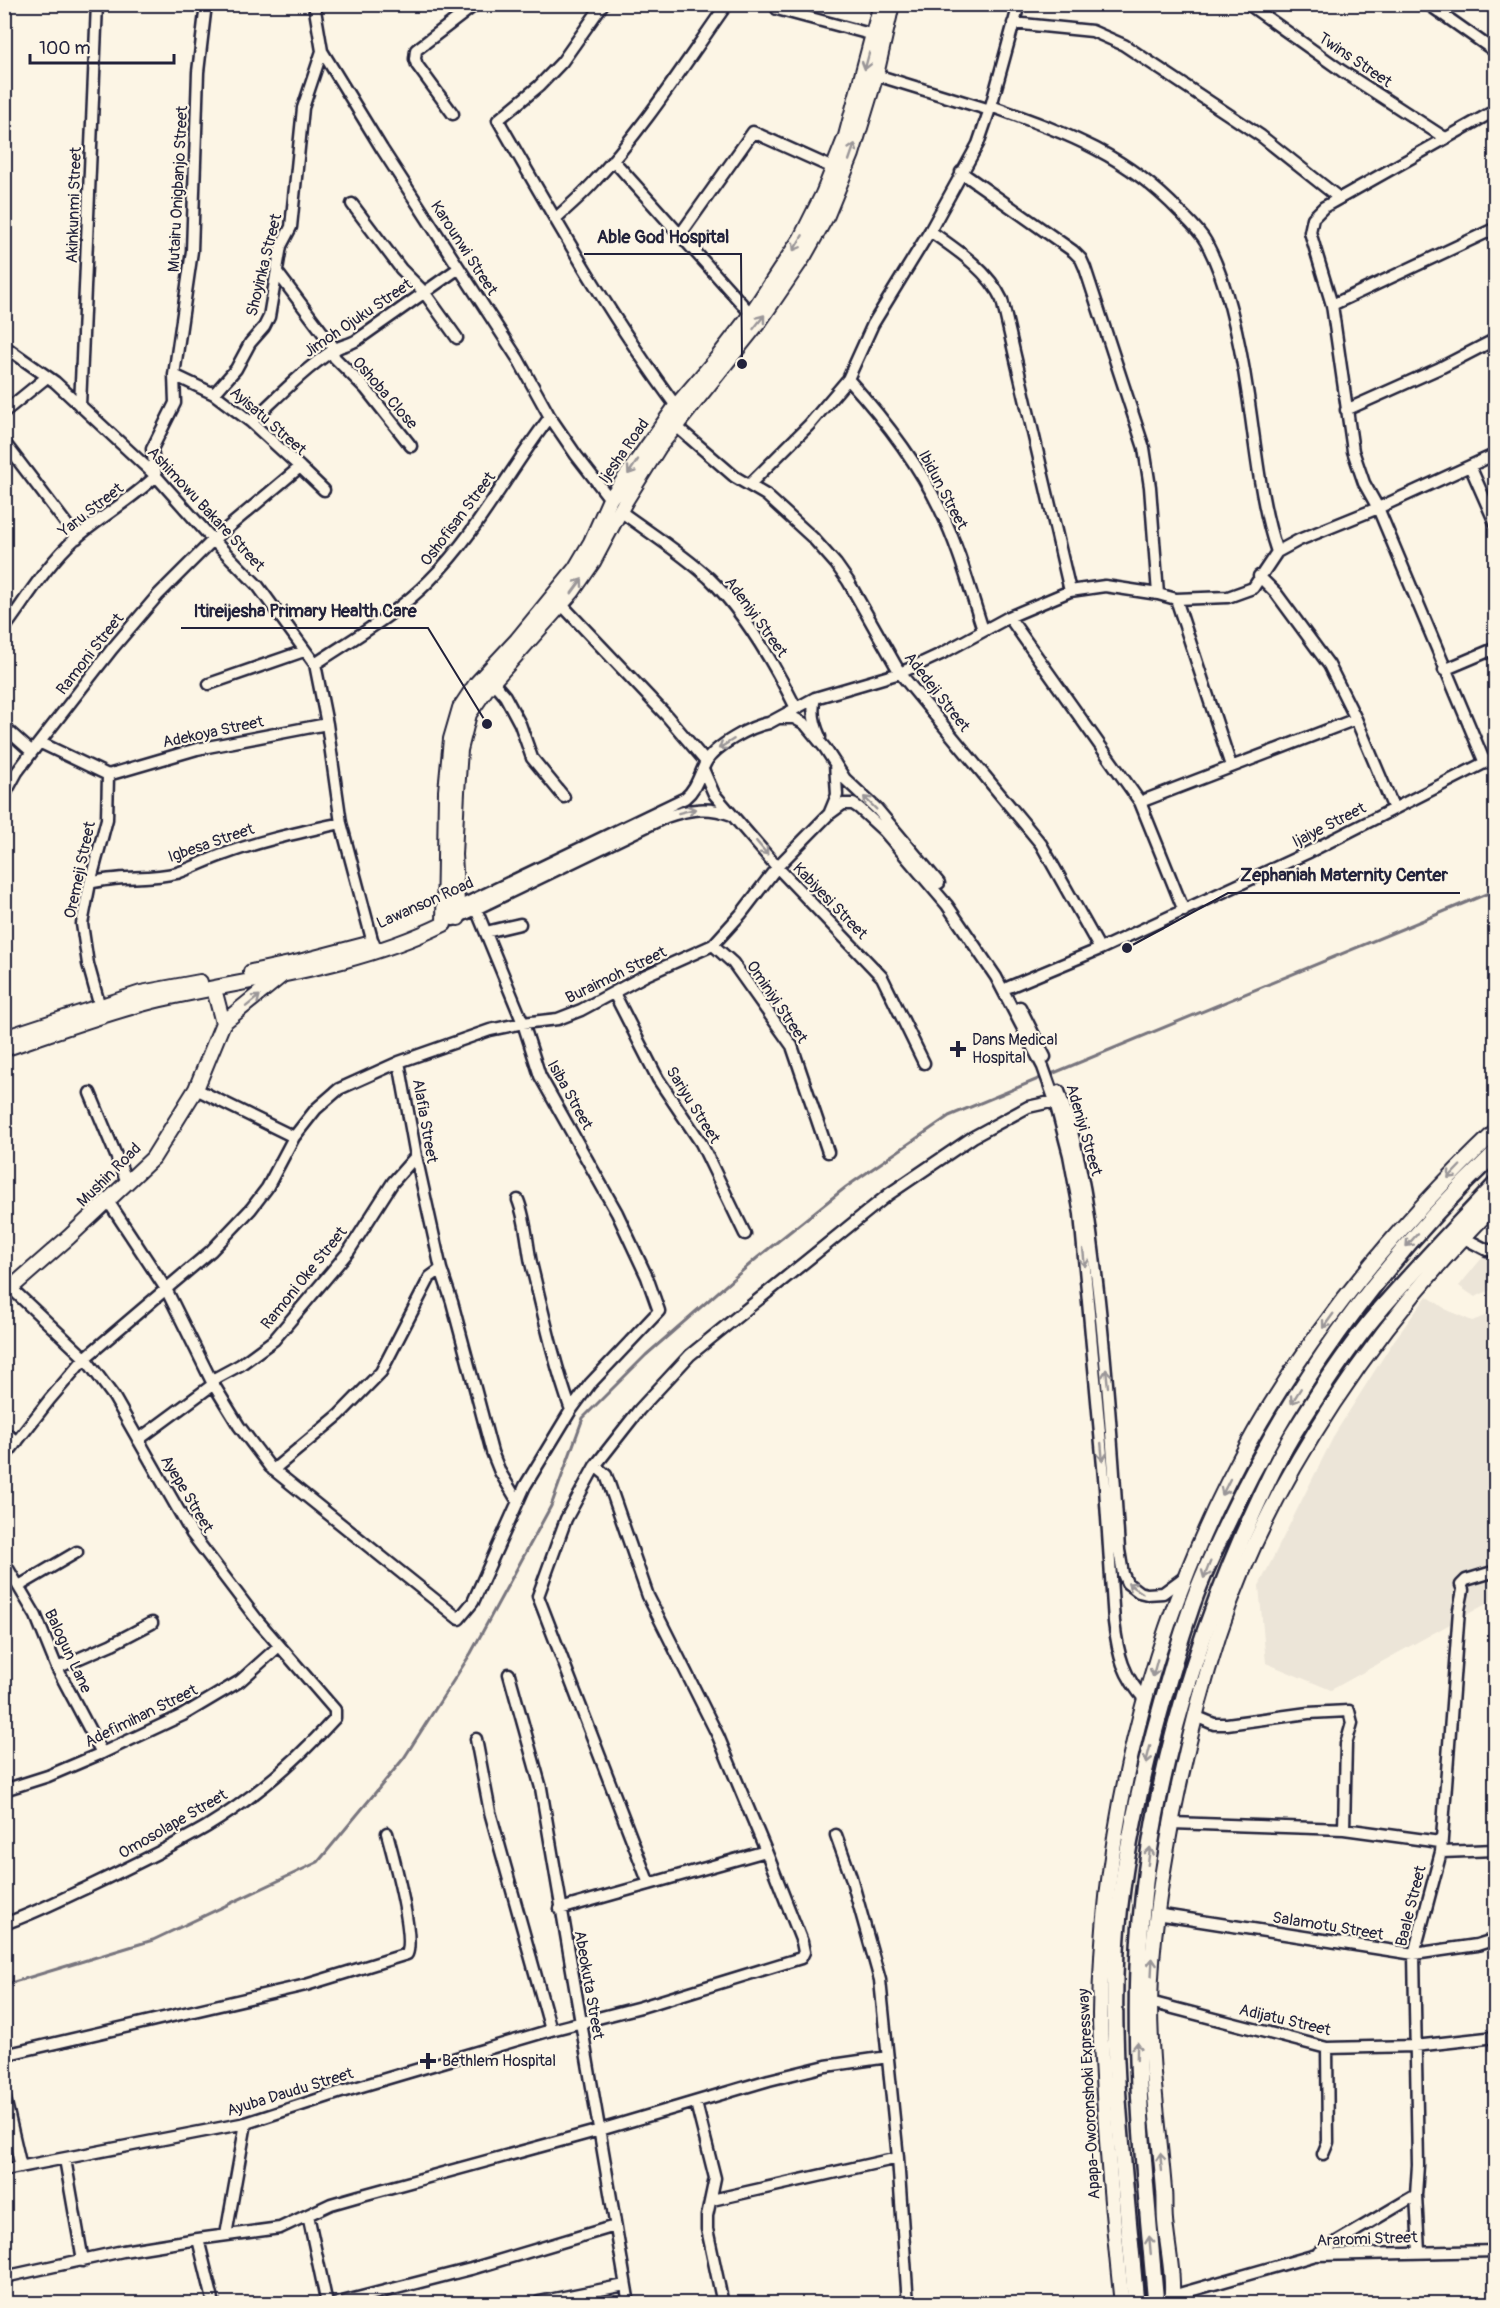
<svg xmlns="http://www.w3.org/2000/svg" width="1500" height="2308" viewBox="0 0 1500 2308" font-family="Pangolin,sans-serif">
<style>
.built{fill:#ece5d8}
.lines{fill:none;stroke-linecap:round;stroke-linejoin:round}
.stream{stroke:#78757e;stroke-width:3}
.minor-casing{stroke:#22223b;stroke-width:15}
.major-casing{stroke:#22223b;stroke-width:18}
.highway-casing{stroke:#22223b;stroke-width:20}
.minor{stroke:#fcf5e5;stroke-width:10}
.major{stroke:#fcf5e5;stroke-width:14}
.highway{stroke:#fcf5e5;stroke-width:15}
.oneway{stroke:#9a9698}
.poi-dot{fill:#22223b;stroke:#fcf5e5;stroke-width:2}
.labels{text-anchor:middle;dominant-baseline:central;stroke-width:4.5;stroke-linejoin:round;paint-order:stroke}
.street-label{font-size:16px;fill:#22223b;stroke:#fcf5e5}
.poi-label{font-size:16px;fill:#22223b;stroke:#fcf5e5;text-anchor:start}
.leader{fill:none;stroke:#22223b;stroke-width:2}
.callout-dot{fill:#22223b;stroke:#fcf5e5;stroke-width:2}
.callout-label{font-size:18px;text-anchor:middle;font-weight:bold;fill:#22223b;stroke:#fcf5e5;stroke-width:4.5;stroke-linejoin:round;paint-order:stroke}
</style>
<rect width="100%" height="100%" fill="#fcf5e5"/>
<filter id="ink" filterUnits="userSpaceOnUse"><feTurbulence type="fractalNoise" baseFrequency=".0167" numOctaves="2"/><feDisplacementMap in="SourceGraphic" scale="12" xChannelSelector="R" yChannelSelector="G"/><feConvolveMatrix kernelMatrix="1 2 1 2 8 2 1 2 1" color-interpolation-filters="sRGB"/></filter>
<g filter="url(#ink)">
<path class="built" d="M1495,1242V1288L1475,1297L1459,1286Z
M1427,1296L1447,1310L1472,1321L1495,1312V1599L1331,1690L1266,1663L1259,1586L1336,1432L1393,1342Z"/>
<g class="lines">
<path class="stream" d="M1049,1075L1496,890
M4,1985L153,1940L318,1862L404,1758L471,1653L551,1506L583,1418L646,1355L757,1258L846,1187L949,1116L1043,1077"/>
<defs>
<path id="minor" d="M314,4L322,51L382,149L518,359L550,417L576,455L610,499
M603,4L562,62L539,86L498,120C554,217 609,316 676,406
M778,4L777,9L874,35
M1248,4L1342,71L1445,138
M1428,4L1496,52
M1013,23L1092,31L1124,45L1261,136L1339,198
M876,75L990,110
M991,106C1065,133 1124,153 1180,212C1189,221 1200,231 1206,242C1229,285 1241,348 1248,396C1256,448 1260,502 1277,552
M453,114L417,65L415,59L416,50L476,4
M613,160L751,314
M961,172L1073,251L1081,259L1085,268L1144,448L1150,487L1158,594
M352,204L401,269L424,292L457,338
M555,219C568,207 581,196 592,184C643,130 684,65 727,4
M930,231C957,250 988,270 1002,300L1070,591
M680,235L753,132L833,168
M277,272L335,349L333,354L335,358L366,389L411,446
M1332,305L1496,228
M4,346L55,382L156,476L213,540L258,586L315,664L327,724L341,823L373,943
M174,375L214,394L236,369L250,343L264,327L269,317L281,246L291,227L303,108L322,51
M848,379C884,419 917,461 940,509C959,548 970,590 983,630
M80,406L97,4
M1346,410L1440,368L1496,339
M4,412L47,377
M251,422C277,398 302,371 332,351C338,346 349,345 357,340L459,268
M676,426L735,477L766,495L813,538L836,564L848,581L900,673L1041,844L1100,949
M4,442L77,538
M1470,466L1496,525
M300,467L324,490
M750,484L809,425L848,379L873,324L930,231L978,144L991,106L1019,4
M620,511C650,533 682,553 709,578C744,612 774,664 796,708
M1259,576L1276,593L1329,665L1356,719L1394,809
M1176,599L1231,766
M562,605L666,715L706,762
M1009,617L1140,802L1184,911
M4,629C27,598 47,564 76,538C102,516 132,499 156,476L152,449L175,403L174,375L192,251L198,72L206,4
M315,664C354,638 397,614 430,580C478,532 509,470 550,417
M1444,670L1496,648
M493,682L505,696L520,724L532,758L564,797
M209,684L304,651
M815,698C811,712 814,724 820,737
M779,718H794L805,724L825,748L845,779L877,809L939,883
M4,727L32,752
M41,743L108,775L107,819L90,883L82,924L88,964L100,1007
M1485,763L1378,508L1364,483L1353,451L1332,305L1310,232L1313,218L1324,207L1496,110
M703,769L714,794L777,867L882,977L924,1063
M108,775L197,749L327,724
M4,796L17,772L32,752L112,649L158,595L213,540L300,467L251,422L214,394
M1140,802L1356,719
M830,812L837,795L835,763
M90,883C119,875 148,880 177,873C193,868 209,859 225,854C262,840 302,832 341,823
M452,910L685,798C697,788 699,775 706,762C715,746 751,726 769,723L815,698L900,673L941,654L1009,617L1070,591L1105,586L1158,594L1176,599L1228,597L1253,588L1277,552L1299,540L1378,508L1496,454
M453,920L666,817C690,809 708,806 732,815
M486,932L520,924
M713,945L733,963L792,1046L828,1152
M1009,987L1100,949L1307,853L1496,757
M614,993L658,1079L701,1143L745,1234
M1020,1007L1045,1057
M399,1062L490,1030L523,1023L558,1019L581,1010L646,975L713,945L741,914L777,867L828,815L843,804H853L859,808L884,831L947,905L996,977L1043,1067L1054,1098L1069,1155L1080,1214L1105,1488L1114,1622C1118,1655 1123,1676 1146,1701
M196,1089L294,1137
M1059,1091C1084,1159 1091,1229 1099,1300C1108,1384 1114,1467 1119,1550L1123,1574L1127,1583L1139,1592L1147,1594L1163,1593L1186,1576
M90,1093L127,1182
M518,1200C526,1220 527,1243 531,1263C543,1312 554,1363 571,1410
M108,1201L166,1289L211,1251L251,1209L267,1188L294,1137L316,1109L339,1089L399,1062L416,1156L441,1269L452,1302L492,1452L500,1472L518,1502
M1462,1237L1487,1250H1496
M4,1269L11,1288L85,1358L114,1397L192,1534L258,1621L335,1710V1718C298,1759 254,1798 206,1827C168,1849 128,1868 88,1887C60,1900 33,1914 4,1924
M4,1432L17,1442
M138,1440L211,1386L214,1379L240,1365L274,1340L349,1251L393,1182L416,1156
M4,1458L50,1399L85,1358L166,1289L212,1382L239,1426L270,1467L459,1619L473,1602L525,1486L571,1410L590,1384L659,1311L647,1277L617,1213L540,1076L523,1023L476,909
M273,1470L339,1415L381,1372L430,1277L441,1269
M4,1562L36,1616L57,1668L102,1753
M19,1586L77,1552
M57,1668L112,1644L152,1623
M509,1674L541,1788L629,2304
M1195,1716L1214,1724H1227L1308,1713L1349,1711L1352,1723L1346,1744L1344,1829
M476,1739L490,1812L551,2030
M4,1790L48,1776L102,1753L183,1715L240,1681L279,1646
M1172,1823L1344,1829L1440,1842
M836,1835L851,1877L880,1980L898,2158L908,2304
M1441,1852L1496,1850
M649,1884L766,1851
M560,1909L649,1884L538,1596L566,1519L595,1466L639,1410L690,1355L889,1194L973,1137L1028,1107L1055,1101
M1156,1914L1414,1954L1477,1945L1496,1939
M1150,2002L1327,2048L1415,2046L1496,2037
M4,2055L306,1985L407,1954C415,1936 393,1855 387,1833
M4,2094L21,2167
M696,2103L715,2178L707,2216V2229L723,2304
M1323,2154L1328,2142L1327,2048
M65,2159L83,2261
M4,2170L246,2123L338,2093L551,2030L641,2007L801,1958L804,1952L802,1942L766,1851L718,1736L648,1596L606,1475L595,1466
M712,2200L898,2158
M308,2215L327,2304
M226,2235L246,2123
M198,2239L280,2228L331,2204L359,2196L600,2130L769,2080L826,2066L888,2057
M1419,2252L1416,2195L1418,2165L1414,1954L1441,1852L1459,1610L1463,1590L1461,1585L1466,1580L1496,1571
M1318,2253L1416,2195
M4,2277L123,2251L198,2239L214,2304
M1172,2296L1316,2255L1496,2251
M539,2302L625,2285
M334,2304L471,2269L615,2226
M1216,2304H1222"/>
<path id="major" d="M458,918L454,855L457,792L460,750L469,714L487,688L573,591L593,562L626,500L659,447L759,322L804,256L827,215L852,154L876,75L892,4
M251,972L299,962L372,943
M223,1023L281,976
M4,1038L141,993L200,982
M4,1049C54,1032 102,1014 153,1001C251,978 353,969 444,924L446,791L451,739L460,708L476,684L517,640L575,569L591,542L610,499L676,406L718,357L751,314L801,238L823,194L846,136L881,4
M4,1294L69,1237L153,1158L196,1089L223,1023L214,989
M1122,2304C1114,2229 1107,2153 1103,2078C1102,2057 1100,2035 1100,2014C1102,1833 1146,1646 1227,1484C1293,1351 1389,1233 1496,1131
M1171,2304C1175,2277 1167,2247 1165,2220C1164,2210 1165,2200 1164,2190C1159,2128 1150,2067 1150,2005C1151,1940 1161,1878 1173,1814C1185,1754 1200,1693 1219,1634C1270,1478 1380,1319 1496,1204"/>
<path id="highway" d="M1136,2304C1126,2186 1110,2068 1116,1950C1120,1878 1136,1802 1154,1733C1165,1692 1176,1651 1190,1611C1201,1577 1217,1545 1232,1513C1297,1377 1387,1256 1496,1152
M1156,2304C1146,2191 1134,2080 1138,1967C1144,1819 1184,1671 1243,1535C1260,1498 1276,1460 1298,1426C1323,1386 1349,1346 1379,1311C1417,1267 1457,1226 1496,1184"/>
</defs>
<use href="#minor" class="minor-casing"/>
<use href="#major" class="major-casing"/>
<use href="#highway" class="highway-casing"/>
<use href="#minor" class="minor"/>
<use href="#major" class="major"/>
<use href="#highway" class="highway"/>
</g>
<defs><path id="oneway-shaft" d="M-6 0H5M1.5-3L5.5 0L1.5 3" fill="none" stroke-width="1.6" stroke-linecap="round" stroke-linejoin="round" transform="scale(1.5)"/></defs>
<g class="oneway">
<use href="#oneway-shaft" transform="translate(867 61) rotate(105)"/>
<use href="#oneway-shaft" transform="translate(852 152) rotate(-71)"/>
<use href="#oneway-shaft" transform="translate(798 243) rotate(121)"/>
<use href="#oneway-shaft" transform="translate(759 322) rotate(-52)"/>
<use href="#oneway-shaft" transform="translate(633 467) rotate(124)"/>
<use href="#oneway-shaft" transform="translate(577 586) rotate(-54)"/>
<use href="#oneway-shaft" transform="translate(726 744) rotate(148)"/>
<use href="#oneway-shaft" transform="translate(870 803) rotate(-135)"/>
<use href="#oneway-shaft" transform="translate(687 811) rotate(-14)"/>
<use href="#oneway-shaft" transform="translate(762 848) rotate(50)"/>
<use href="#oneway-shaft" transform="translate(253 1001) rotate(-39)"/>
<use href="#oneway-shaft" transform="translate(1454 1172) rotate(134)"/>
<use href="#oneway-shaft" transform="translate(1412 1240) rotate(132)"/>
<use href="#oneway-shaft" transform="translate(1084 1258) rotate(84)"/>
<use href="#oneway-shaft" transform="translate(1328 1321) rotate(126)"/>
<use href="#oneway-shaft" transform="translate(1107 1378) rotate(-96)"/>
<use href="#oneway-shaft" transform="translate(1296 1396) rotate(122)"/>
<use href="#oneway-shaft" transform="translate(1102 1452) rotate(85)"/>
<use href="#oneway-shaft" transform="translate(1226 1487) rotate(116)"/>
<use href="#oneway-shaft" transform="translate(1207 1570) rotate(112)"/>
<use href="#oneway-shaft" transform="translate(1135 1588) rotate(-146)"/>
<use href="#oneway-shaft" transform="translate(1155 1668) rotate(105)"/>
<use href="#oneway-shaft" transform="translate(1148 1755) rotate(104)"/>
<use href="#oneway-shaft" transform="translate(1149 1856) rotate(-82)"/>
<use href="#oneway-shaft" transform="translate(1152 1967) rotate(-87)"/>
<use href="#oneway-shaft" transform="translate(1137 2051) rotate(-89)"/>
<use href="#oneway-shaft" transform="translate(1161 2162) rotate(-96)"/>
<use href="#oneway-shaft" transform="translate(1150 2245) rotate(-95)"/>
</g>
</g>
<g class="poi-dot">
<path d="M955 1040h6v6h6v6h-6v6h-6v-6h-6v-6h6z"/>
<path d="M425 2052h6v6h6v6h-6v6h-6v-6h-6v-6h6z"/>
</g>
<g class="labels">
<g class="street-label">
<text transform="translate(1355 60) rotate(34)">Twins Street</text>
<text transform="translate(178 189) rotate(-87)">Mutairu Onigbanjo Street</text>
<text transform="translate(74 205) rotate(-88)">Akinkunmi Street</text>
<text transform="translate(464 248) rotate(57)">Karounwi Street</text>
<text transform="translate(264 265) rotate(-76)">Shoyinka Street</text>
<text transform="translate(358 318) rotate(-34)">Jimoh Ojuku Street</text>
<text transform="translate(385 393) rotate(49)">Oshoba Close</text>
<text transform="translate(268 421) rotate(41)">Ayisatu Street</text>
<text transform="translate(624 451) rotate(-55)">Ijesha Road</text>
<text transform="translate(943 490) rotate(62)">Ibidun Street</text>
<text transform="translate(206 509) rotate(47)">Ashimowu Bakare Street</text>
<text transform="translate(91 510) rotate(-38)">Yaru Street</text>
<text transform="translate(458 519) rotate(-53)">Oshofisan Street</text>
<text transform="translate(756 617) rotate(54)">Adeniyi Street</text>
<text transform="translate(90 654) rotate(-52)">Ramoni Street</text>
<text transform="translate(937 692) rotate(52)">Adedeji Street</text>
<text transform="translate(213 732) rotate(-12)">Adekoya Street</text>
<text transform="translate(1329 825) rotate(-27)">Ijaiye Street</text>
<text transform="translate(211 843) rotate(-19)">Igbesa Street</text>
<text transform="translate(80 870) rotate(-78)">Oremeji Street</text>
<text transform="translate(830 901) rotate(46)">Kabiyesi Street</text>
<text transform="translate(425 903) rotate(-24)">Lawanson Road</text>
<text transform="translate(616 975) rotate(-26)">Buraimoh Street</text>
<text transform="translate(777 1002) rotate(56)">Ominiyi Street</text>
<text transform="translate(570 1095) rotate(61)">Isiba Street</text>
<text transform="translate(693 1105) rotate(58)">Sariyu Street</text>
<text transform="translate(425 1121) rotate(80)">Alafia Street</text>
<text transform="translate(1084 1130) rotate(74)">Adeniyi Street</text>
<text transform="translate(109 1175) rotate(-45)">Mushin Road</text>
<text transform="translate(304 1278) rotate(-51)">Ramoni Oke Street</text>
<text transform="translate(187 1494) rotate(59)">Ayepe Street</text>
<text transform="translate(68 1651) rotate(65)">Balogun Lane</text>
<text transform="translate(141 1716) rotate(-26)">Adefimihan Street</text>
<text transform="translate(173 1824) rotate(-30)">Omosolape Street</text>
<text transform="translate(1411 1906) rotate(-76)">Baale Street</text>
<text transform="translate(1328 1926) rotate(9)">Salamotu Street</text>
<text transform="translate(589 1985) rotate(80)">Abeokuta Street</text>
<text transform="translate(1285 2020) rotate(13)">Adijatu Street</text>
<text transform="translate(290 2092) rotate(-17)">Ayuba Daudu Street</text>
<text transform="translate(1089 2094) rotate(-93)">Apapa-Oworonshoki Expressway</text>
<text transform="translate(1367 2239) rotate(-2)">Araromi Street</text>
</g>
<g class="poi-label">
<text x="972" y="1040">Dans Medical<tspan x="972" dy="18">Hospital</tspan></text>
<text x="442" y="2061">Bethlem Hospital</text>
</g>
</g>
<path class="leader" d="M742 364L741 254H584M487 724L428 628H181M1127 948L1228 893H1460"/>
<g class="callout-dot">
<circle cx="742" cy="364" r="6"/>
<circle cx="487" cy="724" r="6"/>
<circle cx="1127" cy="948" r="6"/>
</g>
<g class="callout-label">
<text x="663" y="243">Able God Hospital</text>
<text x="305" y="617">Itireijesha Primary Health Care</text>
<text x="1344" y="881">Zephaniah Maternity Center</text>
</g>
<rect width="1500" height="2308" fill="none" stroke="#fcf5e5" stroke-width="24"/>
<rect x="12" y="12" width="1476" height="2284" fill="none" stroke="#22223b" stroke-width="2" filter="url(#ink)"/>
<path d="M30 54v9h144v-9" fill="none" stroke="#22223b" stroke-width="3"/>
<text x="39" y="54" font-size="18" fill="#22223b" stroke="#fcf5e5" stroke-width="4.5" paint-order="stroke">100 m</text>
</svg>
